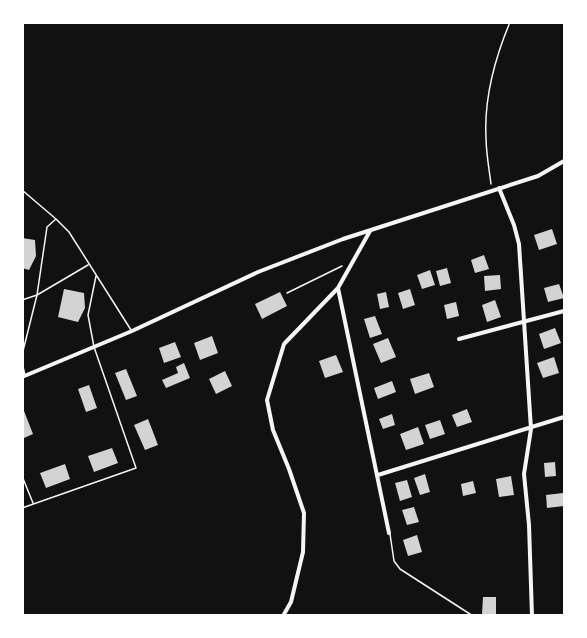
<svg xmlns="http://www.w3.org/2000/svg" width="587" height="638" viewBox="0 0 587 638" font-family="'DejaVu Sans',sans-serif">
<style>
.building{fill:#d3d3d3}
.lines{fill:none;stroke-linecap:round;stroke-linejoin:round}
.path{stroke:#f5f5f5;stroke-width:1.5}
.service{stroke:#f5f5f5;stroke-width:1.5}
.minor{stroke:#f5f5f5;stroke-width:4}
</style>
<rect width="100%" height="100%" fill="#111"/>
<path class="building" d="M552,229L557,244L539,250L534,235Z
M22,238L35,240L36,256L29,270L22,268Z
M484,255L489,269L475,273L471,260Z
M447,268L451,283L440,286L436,271Z
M430,270L435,285L422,289L417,275Z
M500,275L501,289L485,291L484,276Z
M559,284L564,298L548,302L544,288Z
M64,289L84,293L85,308L78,322L58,317Z
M410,289L415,305L403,309L398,293Z
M280,292L287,306L262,319L255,304Z
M386,292L389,307L380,309L377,294Z
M495,300L501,317L487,322L482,305Z
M456,302L459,316L447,319L444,305Z
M375,316L382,334L370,338L364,319Z
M555,328L561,343L544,349L539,334Z
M212,336L218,353L200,360L194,343Z
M388,338L396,357L381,363L373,344Z
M175,342L181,357L164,363L159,348Z
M336,355L343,372L325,378L319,361Z
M554,357L559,373L543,378L537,363Z
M184,363L190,378L166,388L162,380L178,373L176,367Z
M126,369L137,396L126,400L115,373Z
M225,371L232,386L216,394L209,379Z
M429,373L434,387L415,394L410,379Z
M392,381L396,392L378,399L374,388Z
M89,385L97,408L86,412L78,389Z
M467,409L472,422L457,427L452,415Z
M22,411H24L33,434L24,438L22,432Z
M392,414L395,425L383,429L379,419Z
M148,419L158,445L145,450L134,425Z
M440,420L445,434L430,439L425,425Z
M418,427L424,444L406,450L400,434Z
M112,448L118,463L94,472L88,456Z
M555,462L556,476L545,477L544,463Z
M65,464L70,479L46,488L40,473Z
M425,474L430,492L420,495L414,478Z
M511,476L514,495L499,497L496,479Z
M407,480L412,497L400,501L395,483Z
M473,481L476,493L463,496L461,484Z
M563,493L564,506L547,508L546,495Z
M414,507L419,522L407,525L402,510Z
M417,535L422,552L408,556L403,540Z
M483,597H496V614H482Z"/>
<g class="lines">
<path class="path" d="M491,184C489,168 486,153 486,137C484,98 495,58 510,22
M287,293L342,266"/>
<path class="service" d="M22,190L56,219L69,232L131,330
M22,300L37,295L88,265
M22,355L37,295L47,227L56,219
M22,363L25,375
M22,476L33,503
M22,508L136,468L94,347L88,315L96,276
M390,534L394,561L400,569L473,616"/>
<path class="minor" d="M499,188L514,225L519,244L531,429L524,474L529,525L532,616
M338,288L389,533
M459,339L564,311
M22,377L132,331L258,272L343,239L538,176L564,161
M378,475L564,417
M283,616L291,602L303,552L304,513L289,469L273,430L267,400L284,344L338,288L370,231"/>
</g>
<rect width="587" height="638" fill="none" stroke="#ffffff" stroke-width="48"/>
</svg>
